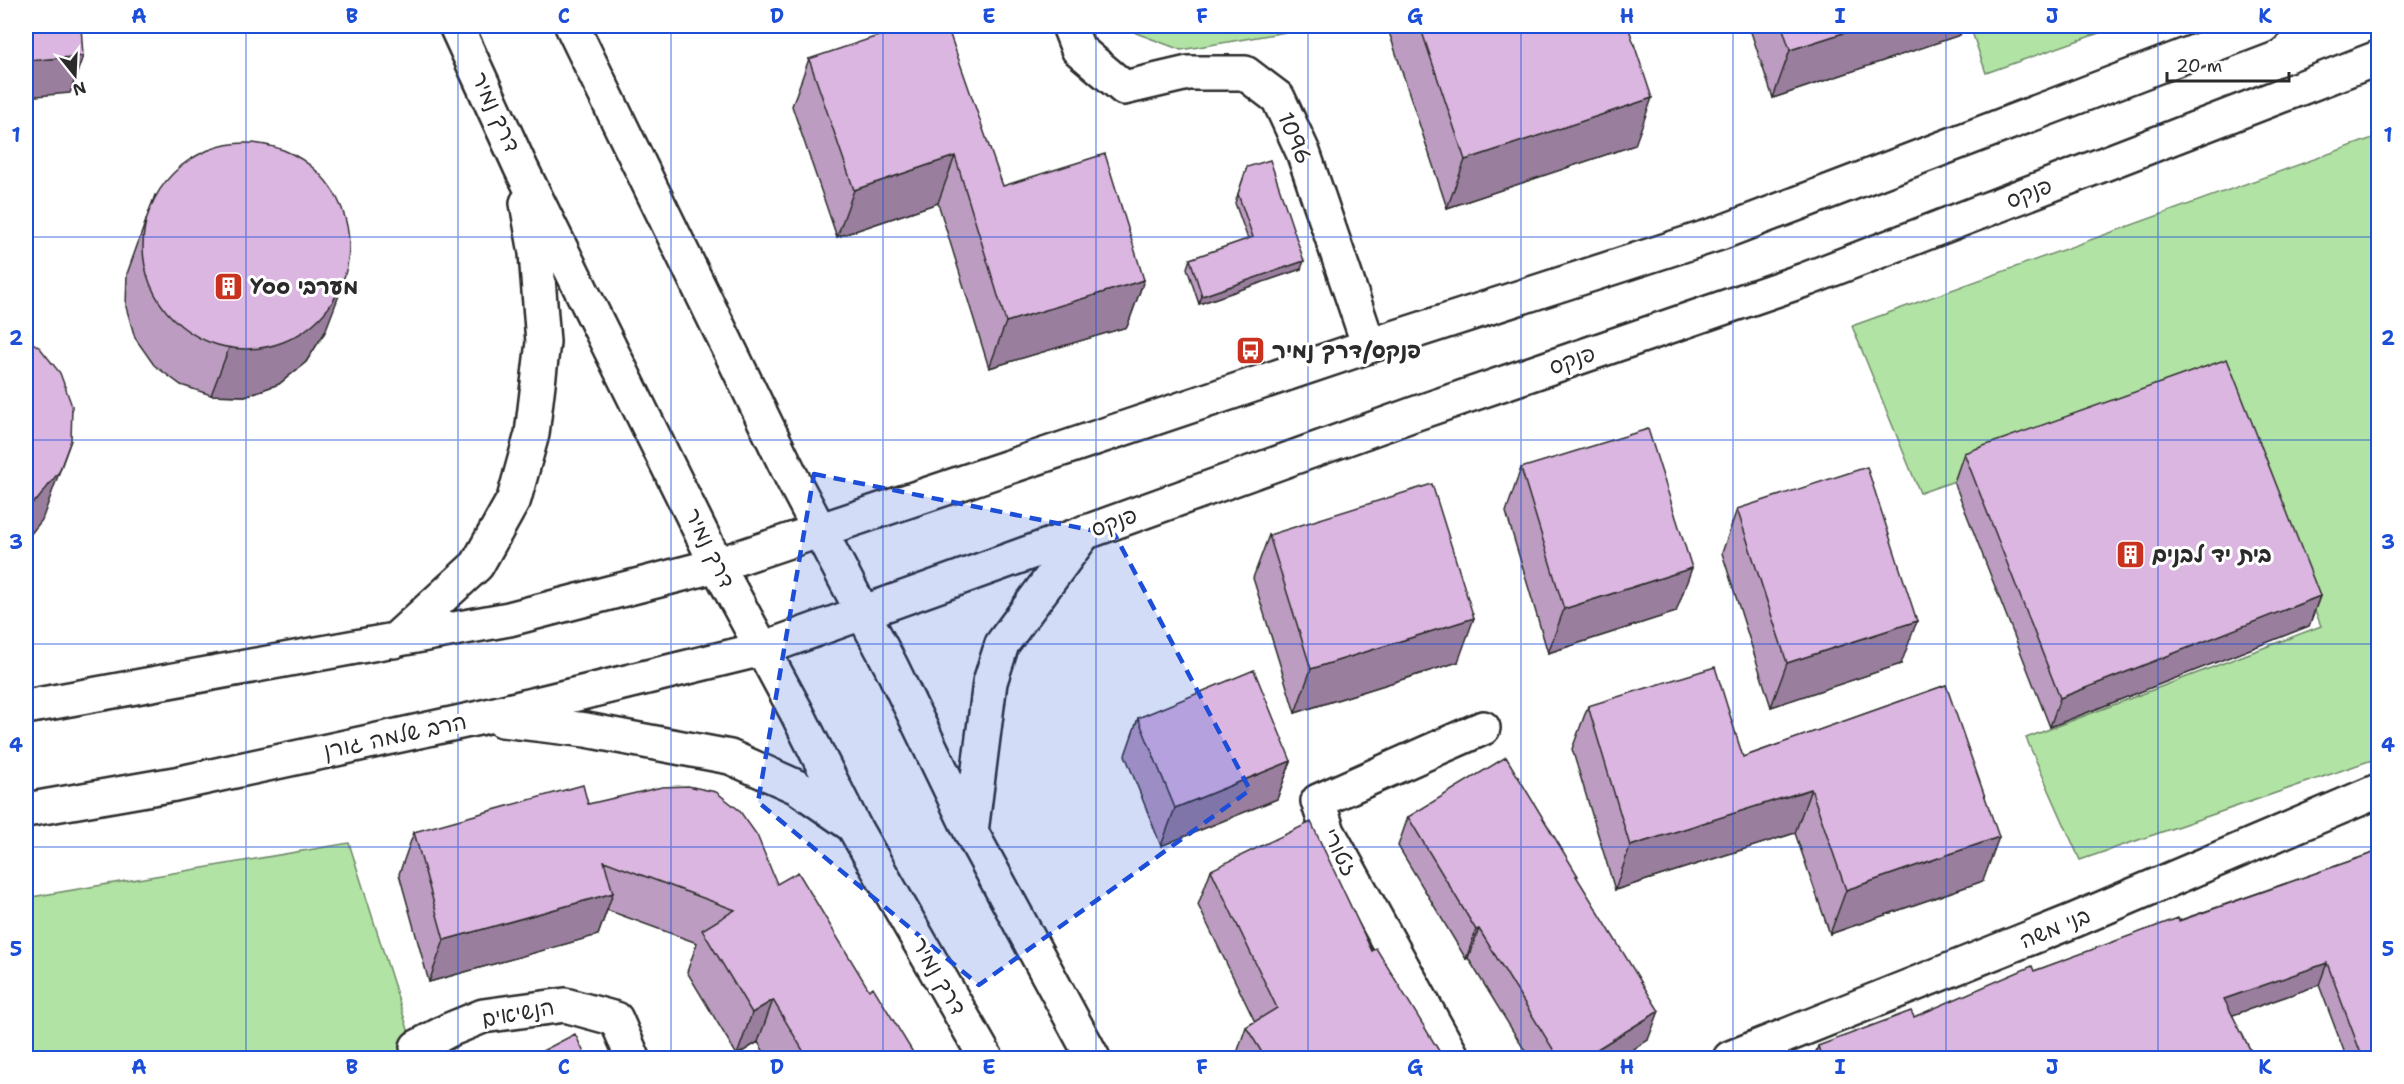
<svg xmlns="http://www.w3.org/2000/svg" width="2404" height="1084" viewBox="0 0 2404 1084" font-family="'Shantell Sans','Playpen Sans Hebrew',sans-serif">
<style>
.green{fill:#b1e3a4;stroke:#6e8768;stroke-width:1.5}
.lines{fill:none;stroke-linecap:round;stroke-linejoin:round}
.minor-casing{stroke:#2b2b2b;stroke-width:38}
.secondary-casing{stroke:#2b2b2b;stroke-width:38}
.minor{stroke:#fff;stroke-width:33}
.secondary{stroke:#fff;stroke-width:33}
.wall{fill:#bc9dc1;stroke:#2b2b2b;stroke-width:1.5}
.shaded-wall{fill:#997f9d;stroke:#2b2b2b;stroke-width:1.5}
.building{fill:#dbb6e0;stroke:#2b2b2b;stroke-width:1.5}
.marked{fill:#1d4ed8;fill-opacity:0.2;stroke:#1d4ed8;stroke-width:4.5;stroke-dasharray:12 8;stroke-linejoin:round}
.grid{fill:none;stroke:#1d4ed8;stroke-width:1.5;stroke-opacity:0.55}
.labels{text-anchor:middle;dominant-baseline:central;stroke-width:6;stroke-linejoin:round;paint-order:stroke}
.street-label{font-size:22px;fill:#2b2b2b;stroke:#fff}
.poi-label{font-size:22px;font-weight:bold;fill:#2b2b2b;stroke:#fff;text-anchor:start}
.neatline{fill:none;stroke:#1d4ed8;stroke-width:2}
.grid-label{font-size:20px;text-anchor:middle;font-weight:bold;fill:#1d4ed8}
</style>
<rect width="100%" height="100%" fill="#fff"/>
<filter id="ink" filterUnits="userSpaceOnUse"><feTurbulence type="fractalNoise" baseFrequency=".0167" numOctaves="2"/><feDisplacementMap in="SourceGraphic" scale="12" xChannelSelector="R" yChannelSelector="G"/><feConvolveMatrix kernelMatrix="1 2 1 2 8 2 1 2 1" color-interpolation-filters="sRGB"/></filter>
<g filter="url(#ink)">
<path class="green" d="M1129,26H1321L1181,50L1136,33Z
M1970,26H2119L1986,73Z
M2378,136V758L2080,860L2026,738L2321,626L2230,386L1920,493L1852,326Z
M349,843L417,1058H26V898Z"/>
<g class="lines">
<defs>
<path id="minor" d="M1069,26L1078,49L1124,88L1188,73H1245L1278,98L1303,152L1369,346
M417,1047L449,1030L483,1016L565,1005L616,1019L633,1058
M1453,1058L1328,832L1318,801L1483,728
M1730,1058L2075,920L2378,791"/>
<path id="secondary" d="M456,26L521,168L717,565L797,713L854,827L986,1058
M572,26L792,478L891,666L971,832L1093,1058
M394,641L477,565L514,499L532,434L543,342L536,253L527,203
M26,707L509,619L717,565L1369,346L1720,233L2263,26
M502,720L586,730L730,757L797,787L852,825
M26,810L175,784L479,718L762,649L1414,414L1807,279L2378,58
M971,832L990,682L1002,644L1085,532"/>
</defs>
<use href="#minor" class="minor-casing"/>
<use href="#secondary" class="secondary-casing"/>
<use href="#minor" class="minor"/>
<use href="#secondary" class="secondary"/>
</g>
<path class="wall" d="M1387,26H1628L1635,145L1447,208Z
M1749,26H1964L1960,35L1773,98Z
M809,59L1144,280L1127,327L989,368L938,203L837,237L792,106Z
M1247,167L1301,269L1199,304L1187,268L1190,259L1248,239L1235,203Z
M155,195L325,332L306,362L279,384L245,396L211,395L181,385L154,365L135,338L126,307L127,274Z
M1964,453L2320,596L2309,626L2050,727L1954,482Z
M1521,468L1676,612L1548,653L1506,512Z
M1737,509L1901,664L1771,707L1722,553Z
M1269,535L1458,662L1295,713L1253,578Z
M1946,685L1983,881L1830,934L1795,833L1615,890L1572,749L1588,706L1743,757Z
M1138,718L1291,761L1277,799L1161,846L1125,755Z
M588,804L777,884L869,990L917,1059H768L758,1042L737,1055L687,972L697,943L607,910L598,935L429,982L399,874L414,832Z
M1408,817L1577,878L1648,1040L1618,1059H1530L1468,958L1466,959L1398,846Z
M2373,853L2379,1059H2347L2319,985L2232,1015L2255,1059H1813L1818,1046L1914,1017L2034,971Z
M1211,870L1372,951L1444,1059H1235L1246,1027L1255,1022L1198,905Z"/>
<path class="shaded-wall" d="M1865,26H1964L1960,35L1773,98L1790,50Z
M83,56L70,93L26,97V61Z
M1652,98L1635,145L1447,208L1465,160Z
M955,156L938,203L837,237L854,190Z
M1304,261L1301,269L1199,304L1202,296Z
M1144,280L1127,327L989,368L1006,322Z
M343,285L325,332L306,362L279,384L245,396L211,395L229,348Z
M71,440L42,520L26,540V507Z
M1692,568L1676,612L1548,653L1564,609Z
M2320,596L2309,626L2050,727L2060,698Z
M1474,618L1458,662L1295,713L1311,669Z
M1917,621L1901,664L1771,707L1787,663Z
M1291,761L1277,799L1161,846L1175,808Z
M1811,789L1795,833L1615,890L1630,846Z
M1999,837L1983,881L1830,934L1846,890Z
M613,893L598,935L429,982L444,940Z
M1479,929L1468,958L1466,959L1476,930Z
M2327,963L2319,985L2216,1021L2224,999Z
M773,1000L758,1042L737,1055L752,1013Z
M1659,1011L1648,1040L1618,1059H1581Z"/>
<path class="building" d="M26,26H81L83,56L26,61Z
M908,26H947L1003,186L1105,154L1144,280L1006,322L955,156L854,190L809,59Z
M1420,26H1628L1652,98L1465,160Z
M1782,26H1865L1790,50Z
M143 246a103 103 0 1 1 206 0a103 103 0 1 1-206 0Z
M1270,160L1304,261L1202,296L1190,259L1253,237L1238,194L1247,167Z
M26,338L40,348L60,373L72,406L71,440L59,472L38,499L26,507Z
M2227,359L2320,596L2060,698L1964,453Z
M1648,429L1692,568L1564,609L1521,468Z
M1867,467L1917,621L1787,663L1737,509Z
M1432,484L1474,618L1311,669L1269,535Z
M1715,667L1743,757L1946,685L1999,837L1846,890L1811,789L1630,846L1588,706Z
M1254,670L1291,761L1175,808L1138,718Z
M1506,757L1578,876H1576L1659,1011L1581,1059H1559L1479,929L1476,930L1408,817Z
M583,785L588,804L662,787L688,786L716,792L739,810L757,835L777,884L798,872L869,990L873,987L917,1059H808L773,1000L752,1013L702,930L735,910L604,861L613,893L444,940L414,832Z
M1311,822L1372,951L1376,948L1444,1059H1266L1246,1027L1277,1008L1211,870Z
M2373,853L2379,868V1059H2363L2327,963L2224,999L2255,1059H1822L1818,1046L1911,1011L1914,1017L2032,966L2034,971L2178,918L2179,921Z
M575,1034L587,1059H527Z"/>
</g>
<path class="marked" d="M814,474L1115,535L1250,790L979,985L758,802Z"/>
<path class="grid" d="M246,26V1058M458,26V1058M671,26V1058M883,26V1058M1096,26V1058M1308,26V1058M1521,26V1058M1733,26V1058M1946,26V1058M2158,26V1058M26,237H2378M26,440H2378M26,644H2378M26,847H2378"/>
<defs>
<symbol id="building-square" viewBox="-11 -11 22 22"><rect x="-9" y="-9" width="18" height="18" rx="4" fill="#c8321e" stroke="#fff"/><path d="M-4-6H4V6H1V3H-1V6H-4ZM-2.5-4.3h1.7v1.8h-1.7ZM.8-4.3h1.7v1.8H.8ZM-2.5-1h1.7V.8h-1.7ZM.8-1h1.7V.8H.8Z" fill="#fff"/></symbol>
<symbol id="bus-square" viewBox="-11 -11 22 22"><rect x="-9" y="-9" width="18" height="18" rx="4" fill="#c8321e" stroke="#fff"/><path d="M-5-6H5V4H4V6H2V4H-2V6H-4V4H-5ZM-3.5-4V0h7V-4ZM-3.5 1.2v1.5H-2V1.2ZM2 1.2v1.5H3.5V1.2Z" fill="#fff"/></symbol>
</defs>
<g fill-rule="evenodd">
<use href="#building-square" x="212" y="270" width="33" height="33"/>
<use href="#bus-square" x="1234" y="334" width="33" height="33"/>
<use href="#building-square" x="2114" y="538" width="33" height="33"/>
</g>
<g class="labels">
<g class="street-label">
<text transform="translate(496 112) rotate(65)">דרך נמיר</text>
<text transform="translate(1295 138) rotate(67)">1096</text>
<text transform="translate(2029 193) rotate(-21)">פנקס</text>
<text transform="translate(1572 360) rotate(-19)">פנקס</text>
<text transform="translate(1114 522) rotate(-20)">פנקס</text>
<text transform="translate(710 548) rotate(64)">דרך נמיר</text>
<text transform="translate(395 736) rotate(-12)">הרב שלמה גורן</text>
<text transform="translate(1340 852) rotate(63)">זטורי</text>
<text transform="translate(2055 928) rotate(-22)">בני משה</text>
<text transform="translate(939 976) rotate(60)">דרך נמיר</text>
<text transform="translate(518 1013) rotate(-10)">הנשיאים</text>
</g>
<g class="poi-label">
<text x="250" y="286">Yoo מערבי</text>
<text x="1272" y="350">פנקס/דרך נמיר</text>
<text x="2152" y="554">בית יד לבנים</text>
</g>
</g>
<rect width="2404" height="1084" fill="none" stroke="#fff" stroke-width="66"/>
<g transform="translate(75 75) rotate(162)" stroke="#ffffff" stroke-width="4.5" paint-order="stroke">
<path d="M0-4.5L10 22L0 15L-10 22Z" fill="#2b2b2b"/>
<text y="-9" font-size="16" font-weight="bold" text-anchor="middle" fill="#2b2b2b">N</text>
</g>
<path d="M2167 72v9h122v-9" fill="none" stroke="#2b2b2b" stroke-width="3"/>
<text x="2176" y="72" font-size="18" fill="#2b2b2b" stroke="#ffffff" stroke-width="4.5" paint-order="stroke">20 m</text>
<rect x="33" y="33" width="2338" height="1018" class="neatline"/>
<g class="grid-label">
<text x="139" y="23">A</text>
<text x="352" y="23">B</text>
<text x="564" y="23">C</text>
<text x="777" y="23">D</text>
<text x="989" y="23">E</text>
<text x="1202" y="23">F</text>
<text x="1415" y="23">G</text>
<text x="1627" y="23">H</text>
<text x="1840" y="23">I</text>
<text x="2052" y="23">J</text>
<text x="2265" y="23">K</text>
<text x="16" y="142">1</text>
<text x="2388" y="142">1</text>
<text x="16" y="345">2</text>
<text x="2388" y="345">2</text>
<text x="16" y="549">3</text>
<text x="2388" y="549">3</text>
<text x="16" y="752">4</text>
<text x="2388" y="752">4</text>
<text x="16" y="956">5</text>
<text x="2388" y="956">5</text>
<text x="139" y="1074">A</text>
<text x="352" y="1074">B</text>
<text x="564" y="1074">C</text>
<text x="777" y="1074">D</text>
<text x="989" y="1074">E</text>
<text x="1202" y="1074">F</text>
<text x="1415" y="1074">G</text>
<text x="1627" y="1074">H</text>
<text x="1840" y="1074">I</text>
<text x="2052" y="1074">J</text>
<text x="2265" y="1074">K</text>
</g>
</svg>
